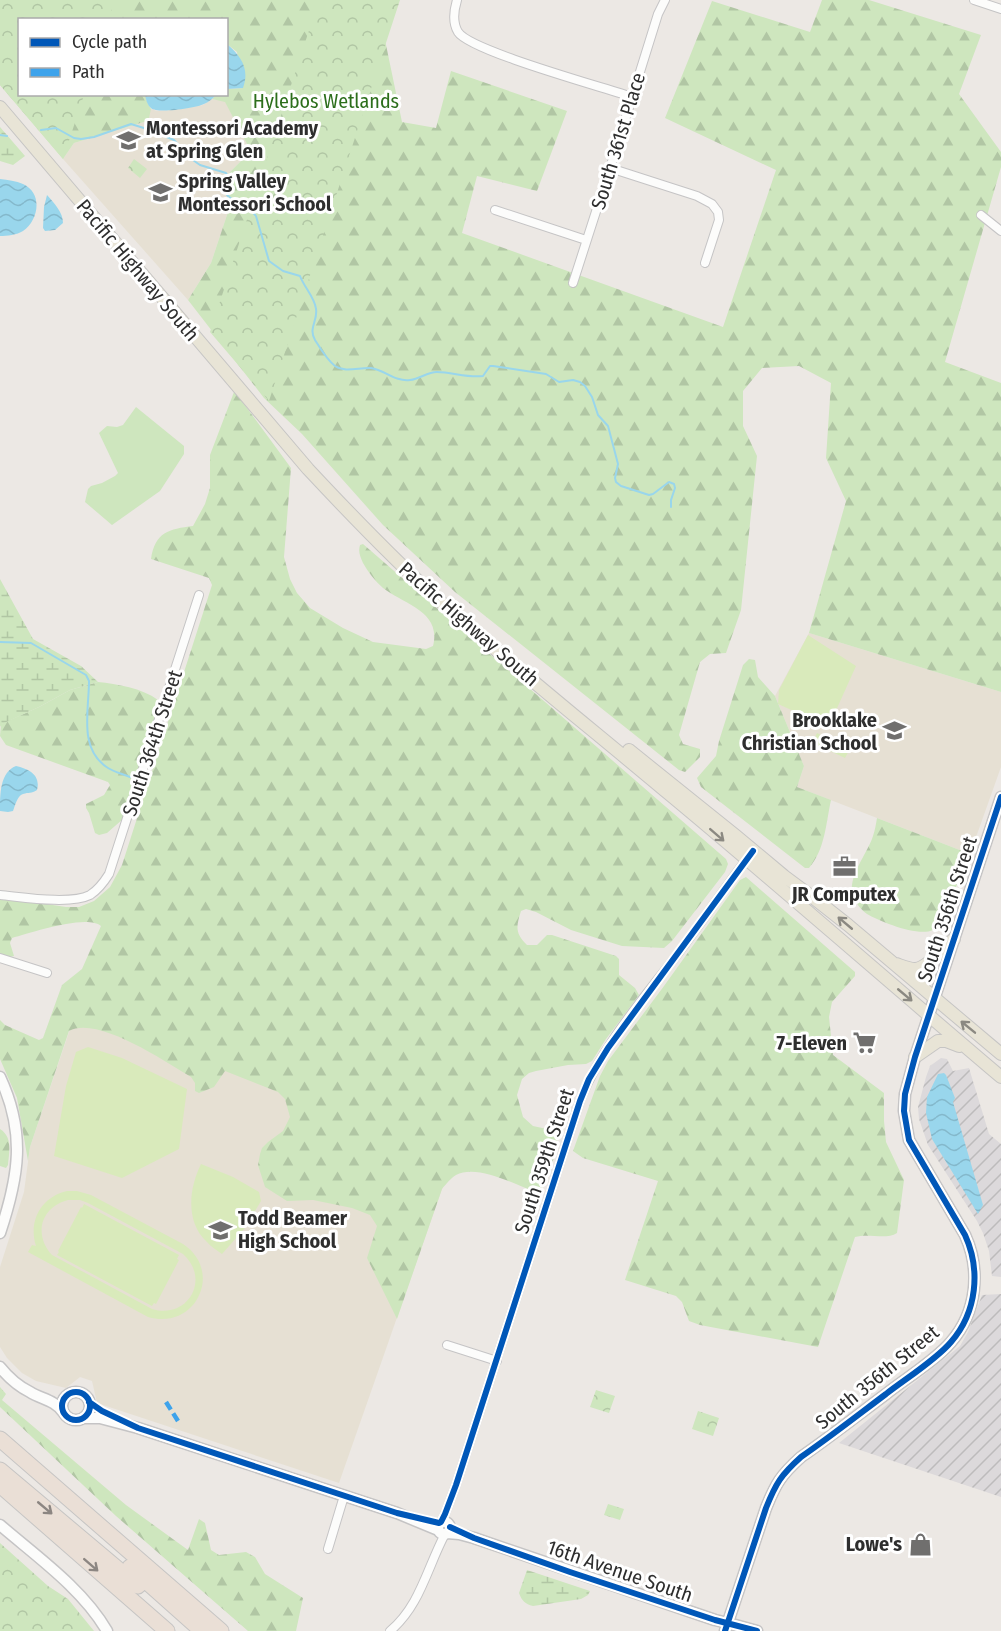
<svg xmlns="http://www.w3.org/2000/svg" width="1001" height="1631" viewBox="0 0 1001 1631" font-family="'Fira Sans Condensed',sans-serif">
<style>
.industrial{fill:url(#industrial-furrows)}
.education{fill:#e6e0d3}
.grass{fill:#cee6be}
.forest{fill:url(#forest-firs)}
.wetland{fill:url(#wetland-marsh)}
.park{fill:url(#park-crowns)}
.pitch{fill:#d9eabb;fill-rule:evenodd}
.water{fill:url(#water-waves)}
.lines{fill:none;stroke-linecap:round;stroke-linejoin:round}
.stream{stroke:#99d6ec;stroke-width:2}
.minor-casing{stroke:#c5c4c5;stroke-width:10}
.tertiary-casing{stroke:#c5c4c5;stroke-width:13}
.secondary-casing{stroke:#c5c4c5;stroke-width:13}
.primary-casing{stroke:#c6c5c4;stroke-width:14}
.motorway-casing{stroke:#c6c5c4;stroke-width:17}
.minor{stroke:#fcfcfb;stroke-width:8}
.tertiary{stroke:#fcfcfb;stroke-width:10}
.secondary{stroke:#fcfcfb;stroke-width:10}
.primary{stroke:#e8e4d6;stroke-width:12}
.motorway{stroke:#eadfd6;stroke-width:15}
.quiet{stroke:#3ea3eb;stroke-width:4.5;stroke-dasharray:9 4.5;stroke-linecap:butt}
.cycleway-casing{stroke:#fff;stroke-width:10}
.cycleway{stroke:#0057b8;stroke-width:6}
.oneway{stroke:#8b8982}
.oneway2{stroke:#8c8682}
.labels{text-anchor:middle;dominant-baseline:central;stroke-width:6;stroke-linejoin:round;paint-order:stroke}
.park-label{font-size:20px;fill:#2c6e1b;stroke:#fff}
.poi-label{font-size:20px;font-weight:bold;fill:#2e2e2e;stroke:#fff;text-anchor:start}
.street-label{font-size:20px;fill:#2e2e2e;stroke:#fff}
</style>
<defs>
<pattern id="industrial-furrows" width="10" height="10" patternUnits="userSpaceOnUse" patternTransform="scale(1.5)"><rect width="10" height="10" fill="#dcd9db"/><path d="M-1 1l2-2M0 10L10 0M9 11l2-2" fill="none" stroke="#bdbbbc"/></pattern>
<pattern id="forest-firs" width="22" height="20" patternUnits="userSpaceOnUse" patternTransform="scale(1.5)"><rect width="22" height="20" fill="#cee6be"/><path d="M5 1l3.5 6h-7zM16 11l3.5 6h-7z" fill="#b1c6a4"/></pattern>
<pattern id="wetland-marsh" width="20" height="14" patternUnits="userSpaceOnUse" patternTransform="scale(1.5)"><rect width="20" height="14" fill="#cee6be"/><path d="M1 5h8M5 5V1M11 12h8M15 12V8" fill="none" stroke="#b1c6a4"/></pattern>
<pattern id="park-crowns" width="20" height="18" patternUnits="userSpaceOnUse" patternTransform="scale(1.5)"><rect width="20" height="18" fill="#cee6be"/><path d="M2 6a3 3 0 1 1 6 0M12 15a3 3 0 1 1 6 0" fill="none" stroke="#b1c6a4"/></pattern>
<pattern id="water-waves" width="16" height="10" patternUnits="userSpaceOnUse" patternTransform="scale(1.5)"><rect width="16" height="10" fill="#99d6ec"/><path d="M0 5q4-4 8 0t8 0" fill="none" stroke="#84b8cb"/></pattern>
</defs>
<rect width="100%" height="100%" fill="#ece8e4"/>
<path class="industrial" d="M941,1058L947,1059L953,1071L969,1068L989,1134L1001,1144V1277L992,1276L989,1251L983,1233L977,1221L928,1145L919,1119L918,1107L926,1077L930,1066Z
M1001,1294V1497L839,1443L960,1346L968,1332L982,1295Z"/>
<path class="education" d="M212,99L225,101L247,144V152L243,159L226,176L225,186L229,209L211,263L188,300L63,159L74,143L144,122L151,109L157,111L173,110L203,105Z
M809,633L1001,692V767L970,854L797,787L804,766L775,696Z
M85,985L468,1115L339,1483L97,1403L92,1381L80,1377L66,1388L36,1381L22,1373L7,1358L0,1347V1267L24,1192L30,1147Z"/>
<path class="grass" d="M136,407L184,446V454L160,491L112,525L85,502L88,489L91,486L102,483L115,476L118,473L99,433L107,426L117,427L123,425Z"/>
<path class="forest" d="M0,0H399L385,40L402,122L436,128L451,71L567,111L537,191L477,176L462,233L723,327L776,170L665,118L712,1L810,32L822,0H869L981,35L959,94L1001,152V167L945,362L1001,383V692L809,633L846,501L826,458L831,383L799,366L762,368L743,391V426L757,456L741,610L726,653L710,654L700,662L679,735L683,744L700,749V757L685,772L679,770L455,592L383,525L302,434L264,398L188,300L211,263L229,209L225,186L226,176L243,159L247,152V144L225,102L212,99L216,95L226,94L227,89L243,88L237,52L227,44L226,20H20V94L145,95L148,104L151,109L149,118L144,122L74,143L63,159L0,85Z
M234,392L236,393L291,468L284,557L290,579L297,593L310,608L343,628L373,642L426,649L433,646C442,611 403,604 383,588C375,581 368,572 363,563C360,556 358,552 360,545L363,544L726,859L728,864L725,872L672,941L664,948L622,946L571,930L536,912L526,909L521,911C516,927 515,933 527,945H537L547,935H552L616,956L619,959V975L635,988L639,995L606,1039L592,1061L586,1064L568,1065L536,1071L529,1073L522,1079L517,1095L523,1117L533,1126L556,1131C562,1147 547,1174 541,1191L535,1192C514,1184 477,1164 456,1175C451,1178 446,1184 442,1189L397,1319L367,1258L377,1226L370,1215L352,1208L313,1200L287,1201L265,1187L258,1165L260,1154L262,1148L268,1142L283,1131L290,1117L285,1099L278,1092L225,1071L214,1087L199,1093L195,1091V1083L191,1077C166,1062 97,1015 69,1031L30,1147L28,1161L17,1098L0,1059V1020L5,1025L39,1040L43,1038L62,985L82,969L101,926C86,914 31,933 12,938L10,943L14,956L9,957L0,954V897L66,907H79L94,901L110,887L122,865L212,585L209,578L151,559C155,532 169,529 193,526L205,504L210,488V455Z
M749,659L755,660L758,677L775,696L804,766L797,787L831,800C826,823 825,850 809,868H805L701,787L697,778L716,756L719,741L743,665Z
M98,682C117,684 142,688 158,700L159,709L123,819L107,833L99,835L95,833L89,813L86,808V804L104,795L110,785L108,782L6,745L0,736L1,724L39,707L70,690Z
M877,818L970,854L944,915C941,921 938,927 933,930C918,937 881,922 867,914C860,909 853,900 852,891C850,874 868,852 873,836C875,830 876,824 877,818Z
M746,877L855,972V976L832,1002L829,1017L833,1055L884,1093V1121L886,1142L904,1180L897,1233C886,1240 869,1233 855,1237L818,1347L700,1325L689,1321L682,1302L676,1296L625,1280L658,1181L583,1158L573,1151L600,1076L608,1061L664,986L740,880Z
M0,1129C13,1137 9,1152 8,1165L6,1168L0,1166Z
M0,1387L6,1394L2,1400L126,1505L188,1550L199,1519L205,1523L211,1550L219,1555L246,1552L255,1557L265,1574L303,1598L296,1631H248L116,1516L0,1407Z"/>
<path class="wetland" d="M0,127L25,156L13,165L0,161Z
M0,579L33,639L81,666L98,682L70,690L39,707L2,724L0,727Z
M527,1570L590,1591L588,1595L581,1599L533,1606C525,1604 522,1601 519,1593Z"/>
<path class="park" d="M0,0H115L108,19L20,20V94L84,95L63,159L0,85Z
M319,0H400L269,401L210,332Z
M134,159L147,169L140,178L128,168Z
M596,1390L615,1396L609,1413L590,1407Z
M698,1411L719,1418L713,1436L692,1429Z
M608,1504L624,1509L620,1520L604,1515Z
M0,1543L48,1586L68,1599L94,1631H0Z"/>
<path class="pitch" d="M808,635L856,666L829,726H827L778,704L779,690Z
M817,733L850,749L845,758L830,751V749L829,751L812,743Z
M88,1047L122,1058L187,1089L179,1149L122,1178L54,1156L66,1086L76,1052Z
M201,1164L233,1177L259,1192L261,1201L245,1228L222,1254C217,1250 211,1247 207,1242C185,1222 189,1188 201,1164Z
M67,1191H77L91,1195L183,1244C224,1271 196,1331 148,1317L28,1252L32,1245L36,1246C28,1221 41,1197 67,1191ZM68,1200H80L88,1203L183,1254C211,1279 188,1320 152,1309L52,1255C33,1234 41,1207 68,1200Z
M84,1204L179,1255L177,1259L179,1260L156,1304L154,1303L152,1306L57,1255L59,1252L58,1251L81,1207L82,1208Z"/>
<path class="water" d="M227,44C241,56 250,69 243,88L227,89Z
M145,95V94L216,95C213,98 209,102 204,104C196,108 157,114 151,108C147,105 146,99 145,95Z
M0,179C8,180 16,181 23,184C43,193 39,220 23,231C17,235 7,236 0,236Z
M47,195C54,203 63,212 63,223L55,230L45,231L43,228L44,207Z
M16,766C29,769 41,775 37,790C31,794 29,792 23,794C17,796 15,806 13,811L8,812L0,811C0,794 0,772 16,766Z
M944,1073L946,1075L955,1098L953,1102L983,1205L978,1214L932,1139L926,1113L927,1097L938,1074Z"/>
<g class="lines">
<path class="stream" d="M41,130L56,128L74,138L81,139L94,137L131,124L147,129L174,140L190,158L200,165L226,173L228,176L229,183L227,195C235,204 249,206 256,216L269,261L283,271L300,276C304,287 315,298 316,309C318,321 308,328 315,340C320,348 327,360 335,366C345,373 360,367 371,368C385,370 395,382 410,380C420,379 427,372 437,372C452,372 467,378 483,376L490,366H493L546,374L559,382L573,380L580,382L585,386L592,397L598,415L608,426L618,464L615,478L616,482L621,486L649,495L653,494L669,482L674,484L675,488L671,500V507
M0,135L7,136
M0,642L31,643L86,675L89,681C89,711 78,749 108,768C114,772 123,774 130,777"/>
<defs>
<path id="minor" d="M457,0C454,10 452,22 458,32C470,51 603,87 632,97
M974,0L1001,9
M610,168L697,196L712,204L718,212L719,220L705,263
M495,210L586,240
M981,215L1001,231
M573,283L610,168L658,14L665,0
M0,895C22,897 70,905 90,895C98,890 104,882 109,874L199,595
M0,958L47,973
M447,1345L497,1361
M441,1522L445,1514L456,1485L580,1101C600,1049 642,1000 676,956C701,923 724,889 749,856
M328,1549L344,1496
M390,1631C420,1606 427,1568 445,1534"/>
<path id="tertiary" d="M0,1077C26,1133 19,1176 0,1233
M0,1367C8,1377 18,1386 30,1392C41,1399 55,1400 63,1412
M62 1406a14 14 0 1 1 28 0a14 14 0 1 1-28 0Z
M83,1418H100L138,1428L397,1513L438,1530
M438 1528a6 6 0 1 1 12 0a6 6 0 1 1-12 0Z
M0,1525C36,1556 83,1589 107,1631
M447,1533L459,1534L474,1538L715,1620L728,1623"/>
<path id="secondary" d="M728,1623L757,1631
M725,1631L766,1508C776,1483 781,1475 801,1457C830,1437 858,1415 886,1394C905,1379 936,1360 951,1342C977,1312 981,1270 965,1235L909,1140L904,1111L905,1094L915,1057L1001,797"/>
<path id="primary" d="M0,107L308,469C351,515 395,561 442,603C516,669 594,731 669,794C781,887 890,983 1001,1077
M629,750L736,836L784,876L815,899L848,925L1001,1054
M896,964C902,966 909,969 915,969C926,969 945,947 954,939
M915,1057L938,1041H946L959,1046"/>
<path id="motorway" d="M0,1439L221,1631
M0,1470L138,1586
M0,1485L167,1631
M130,1567L202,1631"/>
</defs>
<use href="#minor" class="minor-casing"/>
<use href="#tertiary" class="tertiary-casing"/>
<use href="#secondary" class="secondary-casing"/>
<use href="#primary" class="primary-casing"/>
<use href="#motorway" class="motorway-casing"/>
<use href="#minor" class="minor"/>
<use href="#tertiary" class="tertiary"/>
<use href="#secondary" class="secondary"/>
<use href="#primary" class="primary"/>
<use href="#motorway" class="motorway"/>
<path class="quiet" d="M166,1402L178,1421"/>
<defs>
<path id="cycleway" d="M62 1406a14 14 0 1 1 28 0a14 14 0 1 1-28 0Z
M89,1402L102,1411L138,1428L397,1513L439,1523
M441,1522L445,1514L456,1485L580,1101L589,1079L608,1048L753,851
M450,1527L474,1538L570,1572L715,1620L757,1631
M725,1631L766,1508C776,1483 781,1475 801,1457C830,1437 858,1415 886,1394C905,1379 936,1360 951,1342C977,1312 981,1270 965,1235L909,1140L904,1111L905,1094L915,1057L1001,797"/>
</defs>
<use href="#cycleway" class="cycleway-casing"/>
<use href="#cycleway" class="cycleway"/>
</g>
<defs><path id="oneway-shaft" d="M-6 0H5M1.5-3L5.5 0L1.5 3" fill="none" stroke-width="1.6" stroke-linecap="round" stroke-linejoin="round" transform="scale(1.5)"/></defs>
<g class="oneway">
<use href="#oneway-shaft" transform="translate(717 835) rotate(41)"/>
<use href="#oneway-shaft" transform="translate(845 923) rotate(-140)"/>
<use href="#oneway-shaft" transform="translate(905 995) rotate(40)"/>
<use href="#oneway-shaft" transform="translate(968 1027) rotate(-141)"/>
</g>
<g class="oneway2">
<use href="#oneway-shaft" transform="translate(45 1508) rotate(40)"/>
<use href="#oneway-shaft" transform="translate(91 1565) rotate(41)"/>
</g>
<defs>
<symbol id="school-bare" viewBox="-9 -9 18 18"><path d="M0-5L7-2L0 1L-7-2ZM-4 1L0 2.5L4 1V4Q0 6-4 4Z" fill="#706f6e" stroke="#fff" stroke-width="2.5" paint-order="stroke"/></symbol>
<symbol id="office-bare" viewBox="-9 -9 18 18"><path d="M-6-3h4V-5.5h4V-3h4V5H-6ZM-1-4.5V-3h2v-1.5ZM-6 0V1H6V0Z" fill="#706f6e" stroke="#fff" stroke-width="2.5" paint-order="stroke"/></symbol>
<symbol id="supermarket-bare" viewBox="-9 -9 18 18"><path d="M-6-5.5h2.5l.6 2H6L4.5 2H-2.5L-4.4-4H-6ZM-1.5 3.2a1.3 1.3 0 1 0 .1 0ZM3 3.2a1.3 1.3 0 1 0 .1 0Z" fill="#706f6e" stroke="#fff" stroke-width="2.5" paint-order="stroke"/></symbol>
<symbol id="shop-bare" viewBox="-9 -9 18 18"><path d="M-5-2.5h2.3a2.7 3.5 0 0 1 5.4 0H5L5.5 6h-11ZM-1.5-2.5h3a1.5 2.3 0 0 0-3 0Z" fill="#706f6e" stroke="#fff" stroke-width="2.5" paint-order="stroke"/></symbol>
</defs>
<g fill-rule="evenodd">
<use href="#school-bare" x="112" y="124" width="33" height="33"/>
<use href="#school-bare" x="144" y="176" width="33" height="33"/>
<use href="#school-bare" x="878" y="714" width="33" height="33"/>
<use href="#office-bare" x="828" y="850" width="33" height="33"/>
<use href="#supermarket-bare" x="848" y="1026" width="33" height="33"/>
<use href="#school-bare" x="204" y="1214" width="33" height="33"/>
<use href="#shop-bare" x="904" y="1528" width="33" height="33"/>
</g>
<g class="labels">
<g class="park-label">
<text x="326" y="101">Hylebos Wetlands</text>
</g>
<g class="poi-label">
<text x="146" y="128">Montessori Academy<tspan x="146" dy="23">at Spring Glen</tspan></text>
<text x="178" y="181">Spring Valley<tspan x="178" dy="23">Montessori School</tspan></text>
<text x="877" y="720" text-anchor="end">Brooklake<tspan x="877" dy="23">Christian School</tspan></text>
<text x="844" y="894" text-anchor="middle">JR Computex</text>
<text x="847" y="1043" text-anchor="end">7-Eleven</text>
<text x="238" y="1218">Todd Beamer<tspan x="238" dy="23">High School</tspan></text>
<text x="902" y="1544" text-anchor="end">Lowe's</text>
</g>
<g class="street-label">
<text transform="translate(618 141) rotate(-73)">South 361st Place</text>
<text transform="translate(138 270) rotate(50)">Pacific Highway South</text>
<text transform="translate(469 624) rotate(41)">Pacific Highway South</text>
<text transform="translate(152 743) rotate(-72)">South 364th Street</text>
<text transform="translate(947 909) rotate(-72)">South 356th Street</text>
<text transform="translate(544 1161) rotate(-72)">South 359th Street</text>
<text transform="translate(877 1377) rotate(-39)">South 356th Street</text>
<text transform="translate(620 1571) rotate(19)">16th Avenue South</text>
</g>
</g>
<rect x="18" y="18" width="210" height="78" fill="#ffffff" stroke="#ababab" stroke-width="1.5"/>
<rect x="30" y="38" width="30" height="9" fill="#0057b8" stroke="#ababab" stroke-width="1.5"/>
<text x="72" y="48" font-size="18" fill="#2e2e2e">Cycle path</text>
<rect x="30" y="68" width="30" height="9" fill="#3ea3eb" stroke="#ababab" stroke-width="1.5"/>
<text x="72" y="78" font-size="18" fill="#2e2e2e">Path</text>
</svg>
